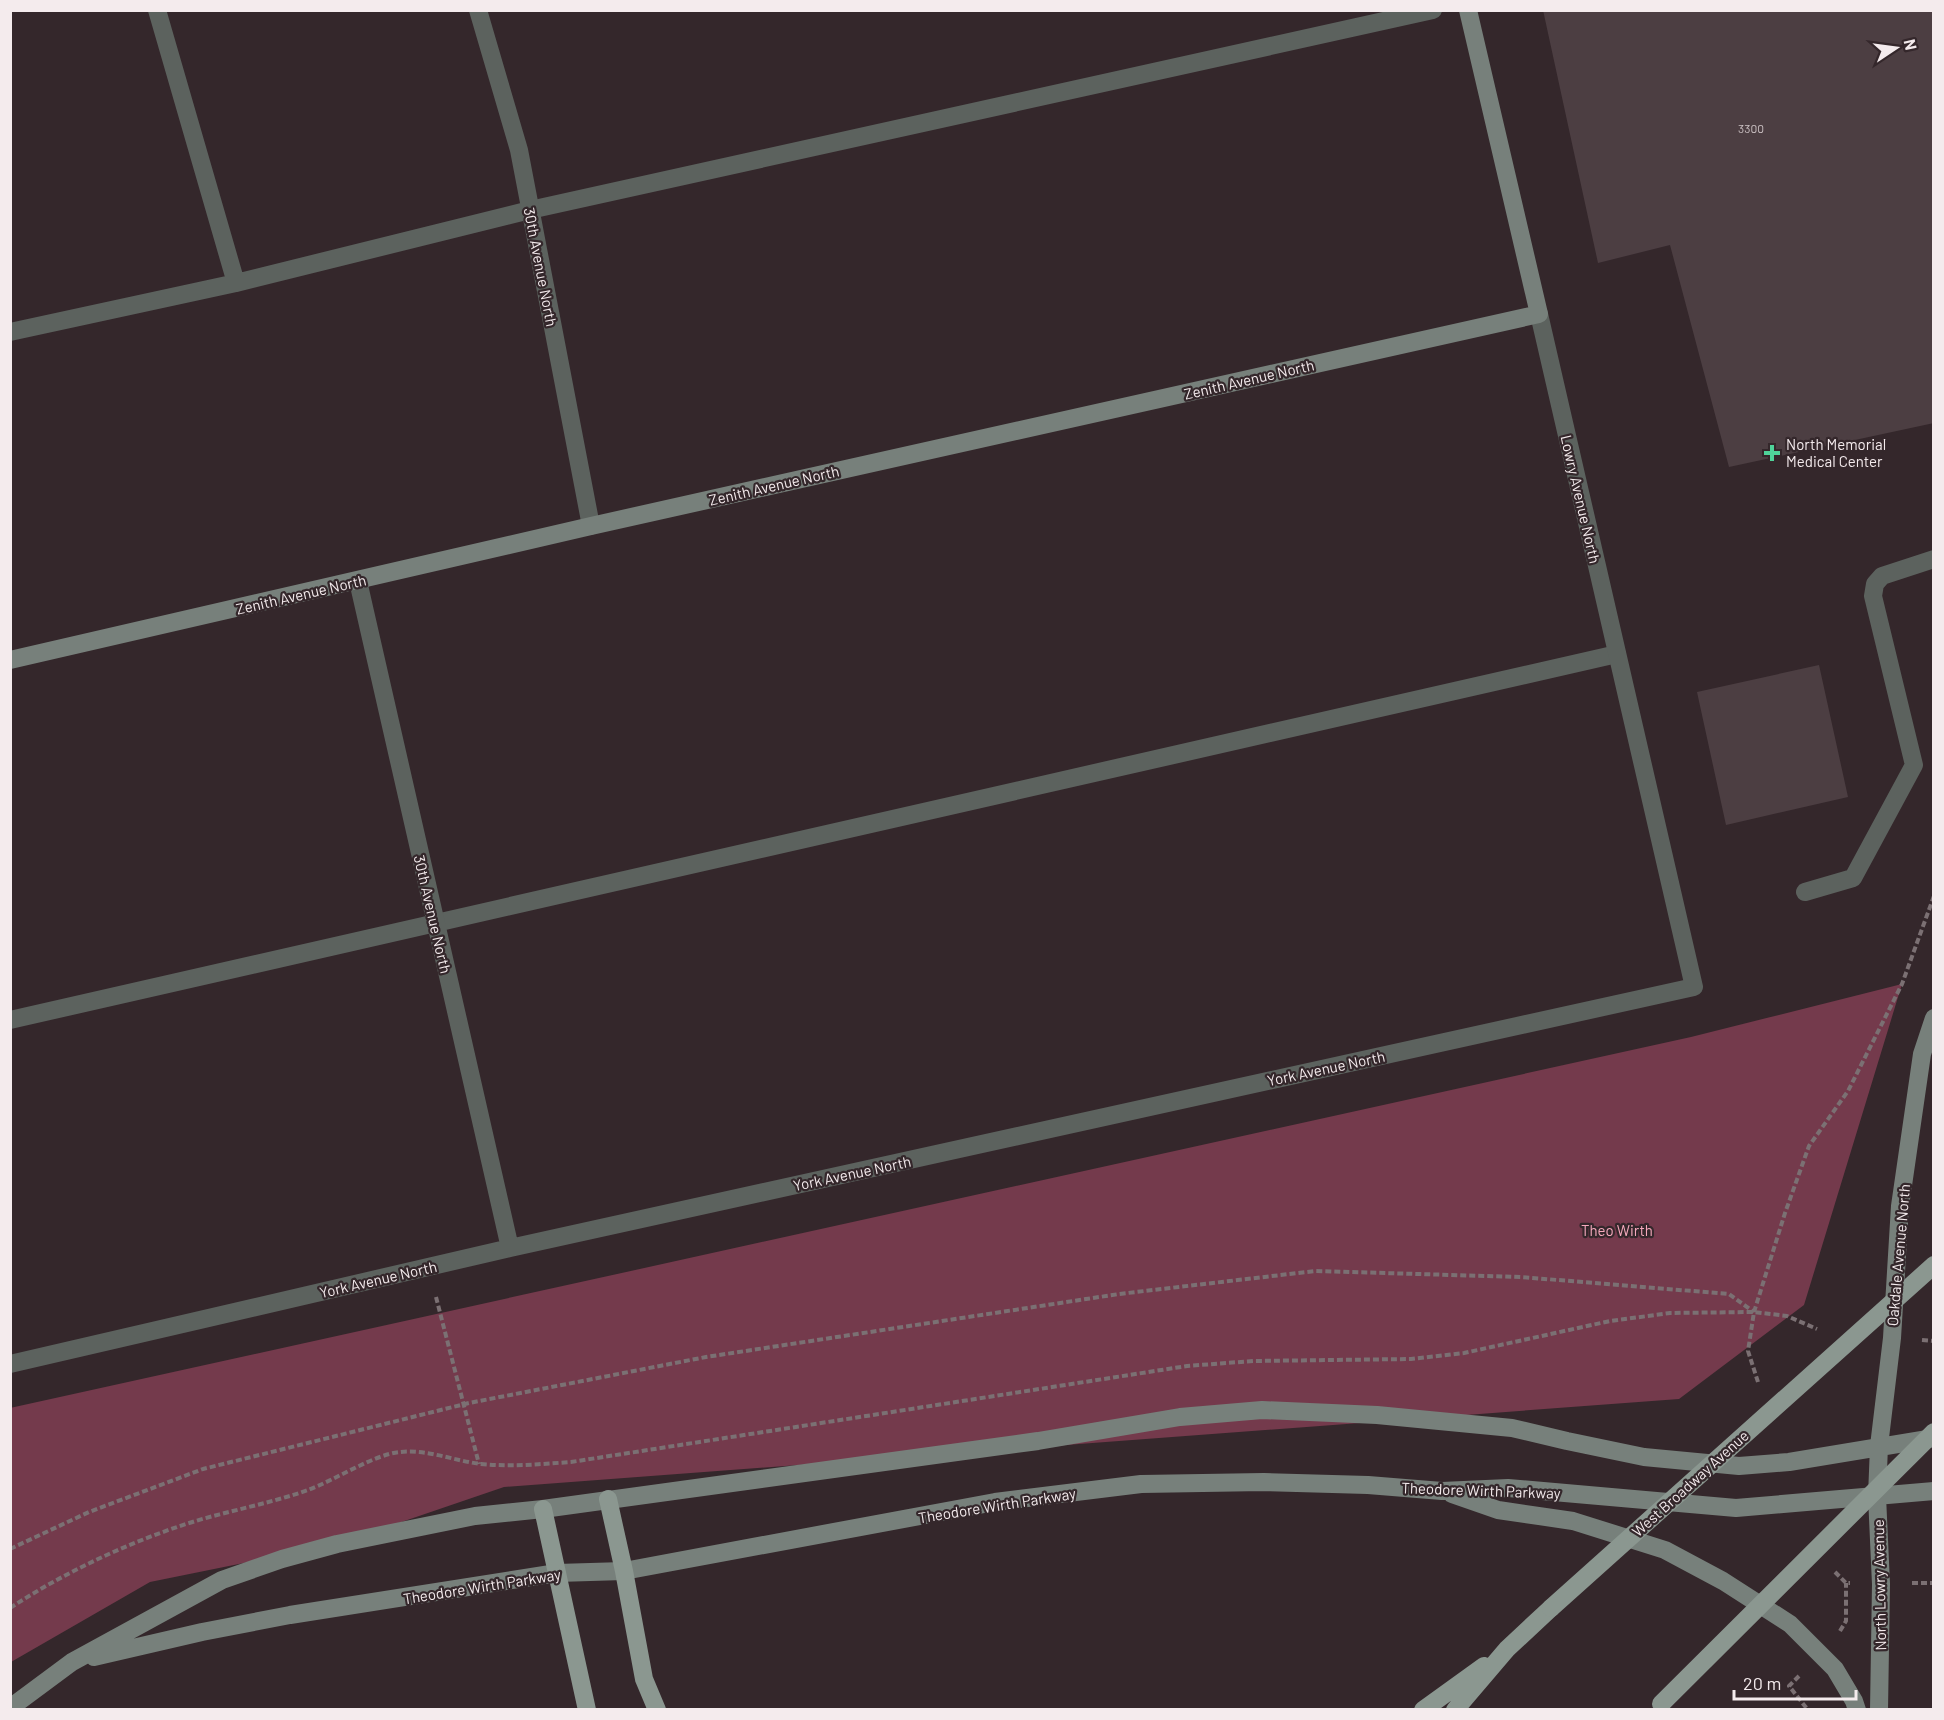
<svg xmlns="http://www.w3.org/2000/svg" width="1944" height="1720" viewBox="0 0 1944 1720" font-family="Barlow,sans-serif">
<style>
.green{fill:#743a4c}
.building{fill:#4c3e42}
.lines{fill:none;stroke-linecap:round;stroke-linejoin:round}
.path{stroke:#7b7073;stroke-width:4;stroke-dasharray:6 3;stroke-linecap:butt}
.lane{stroke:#5c625e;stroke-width:18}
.street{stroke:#5c625e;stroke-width:18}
.secondary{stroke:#77807b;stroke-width:18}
.primary{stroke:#8b9790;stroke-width:18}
.primary-bridge{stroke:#8b9790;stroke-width:18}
.poi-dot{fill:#4fd399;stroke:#34272b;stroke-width:2}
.labels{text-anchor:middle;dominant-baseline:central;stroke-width:4.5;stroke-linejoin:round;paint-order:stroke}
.number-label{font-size:12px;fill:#cac0c2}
.street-label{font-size:15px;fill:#f4ebed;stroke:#34272b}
.poi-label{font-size:15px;fill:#f4ebed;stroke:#34272b;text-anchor:start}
.park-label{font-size:15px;fill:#f6a9bd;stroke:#34272b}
</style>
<rect width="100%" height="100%" fill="#34272b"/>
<path class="green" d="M1902,984L1804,1305L1679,1399L504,1487L337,1544L150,1582L11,1662L10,1408L1691,1037Z"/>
<path class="building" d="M1543,10H1934V423L1729,467L1670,245L1598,263Z
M1819,665L1848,797L1726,825L1697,692Z"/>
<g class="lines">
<path class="path" d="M436,1297L479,1464
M1922,1340L1934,1341
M1758,1382L1748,1351L1754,1312L1785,1213L1809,1146L1848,1091L1902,984L1934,896
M10,1549L89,1512L203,1469L469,1403L706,1357L1119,1294L1315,1271L1521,1277L1729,1294L1754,1312
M1835,1572L1846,1583H1850
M1912,1583H1934
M10,1608C62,1574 119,1547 177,1527C220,1512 266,1505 308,1490C335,1480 375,1454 400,1452C427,1449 455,1461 481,1464C512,1467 541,1464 571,1462L1187,1366L1253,1361L1411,1359L1464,1353L1610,1321L1670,1313L1754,1312L1787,1316L1817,1329
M1840,1631L1846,1621V1583
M1799,1676L1789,1686L1808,1710"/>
<path class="lane" d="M157,10L236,283
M10,332L236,283L530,210L1433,10
M1805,892L1853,878L1914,765L1873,596L1875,584L1882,576L1934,559
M10,1020L1617,654"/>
<path class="street" d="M478,10L519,150L591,526
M358,581L510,1248
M10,1364L510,1248L1694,987L1539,314"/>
<path class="secondary" d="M10,660L591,526L1539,314L1468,10
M1452,1494L1498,1510L1573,1521L1665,1550L1723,1581L1790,1624L1835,1669L1854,1701L1857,1710
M94,1657L202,1632L290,1615L557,1573L624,1571L995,1502L1141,1484L1264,1482L1368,1485L1442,1491L1508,1488L1736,1508L1934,1491
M10,1708L72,1662L222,1580L282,1559L337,1544L475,1516L543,1509L1038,1441L1180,1417L1262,1410L1377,1415L1512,1428L1567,1441L1644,1457L1739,1466L1789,1462L1934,1438
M1879,1710L1881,1584L1877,1496L1879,1446L1892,1338L1900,1206L1922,1054L1934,1018"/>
<path class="primary" d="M608,1499L624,1571L644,1679L657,1710
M543,1509L587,1710
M1423,1710L1484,1666
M1455,1710L1507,1649L1551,1608"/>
<path class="primary-bridge" d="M1551,1608L1934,1265
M1661,1704L1934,1432"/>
</g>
<path class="poi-dot" d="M1769 444h6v6h6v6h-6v6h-6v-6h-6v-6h6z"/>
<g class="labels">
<g class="number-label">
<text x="1751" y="128">3300</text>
</g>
<g class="street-label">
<text transform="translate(541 267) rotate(79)">30th Avenue North</text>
<text transform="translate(1249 379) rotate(-13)">Zenith Avenue North</text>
<text transform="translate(774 485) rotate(-13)">Zenith Avenue North</text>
<text transform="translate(1581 499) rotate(77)">Lowry Avenue North</text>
<text transform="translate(301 594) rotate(-13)">Zenith Avenue North</text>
<text transform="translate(433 914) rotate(77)">30th Avenue North</text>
<text transform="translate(1326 1068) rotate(-12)">York Avenue North</text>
<text transform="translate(852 1173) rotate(-12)">York Avenue North</text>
<text transform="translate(1898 1255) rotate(-85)">Oakdale Avenue North</text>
<text transform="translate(378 1279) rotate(-13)">York Avenue North</text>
<text transform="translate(1690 1483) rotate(-42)">West Broadway Avenue</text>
<text transform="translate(1481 1490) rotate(2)">Theodore Wirth Parkway</text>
<text transform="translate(997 1505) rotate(-9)">Theodore Wirth Parkway</text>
<text transform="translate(1879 1585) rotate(-91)">North Lowry Avenue</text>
<text transform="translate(482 1586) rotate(-9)">Theodore Wirth Parkway</text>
</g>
<g class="poi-label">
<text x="1786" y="444">North Memorial<tspan x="1786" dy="17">Medical Center</tspan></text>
</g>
<g class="park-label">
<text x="1617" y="1230">Theo Wirth</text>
</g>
</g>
<rect width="1944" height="1720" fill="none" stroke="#f4ebed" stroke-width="24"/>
<g transform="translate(1896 48) rotate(77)" stroke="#34272b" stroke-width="4.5" paint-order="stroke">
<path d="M0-4.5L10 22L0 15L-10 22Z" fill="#f4ebed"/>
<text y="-9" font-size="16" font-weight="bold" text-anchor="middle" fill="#f4ebed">N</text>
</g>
<path d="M1734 1690v9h122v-9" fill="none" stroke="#f4ebed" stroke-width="3"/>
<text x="1743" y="1690" font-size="18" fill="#f4ebed" stroke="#34272b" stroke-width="4.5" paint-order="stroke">20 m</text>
</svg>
